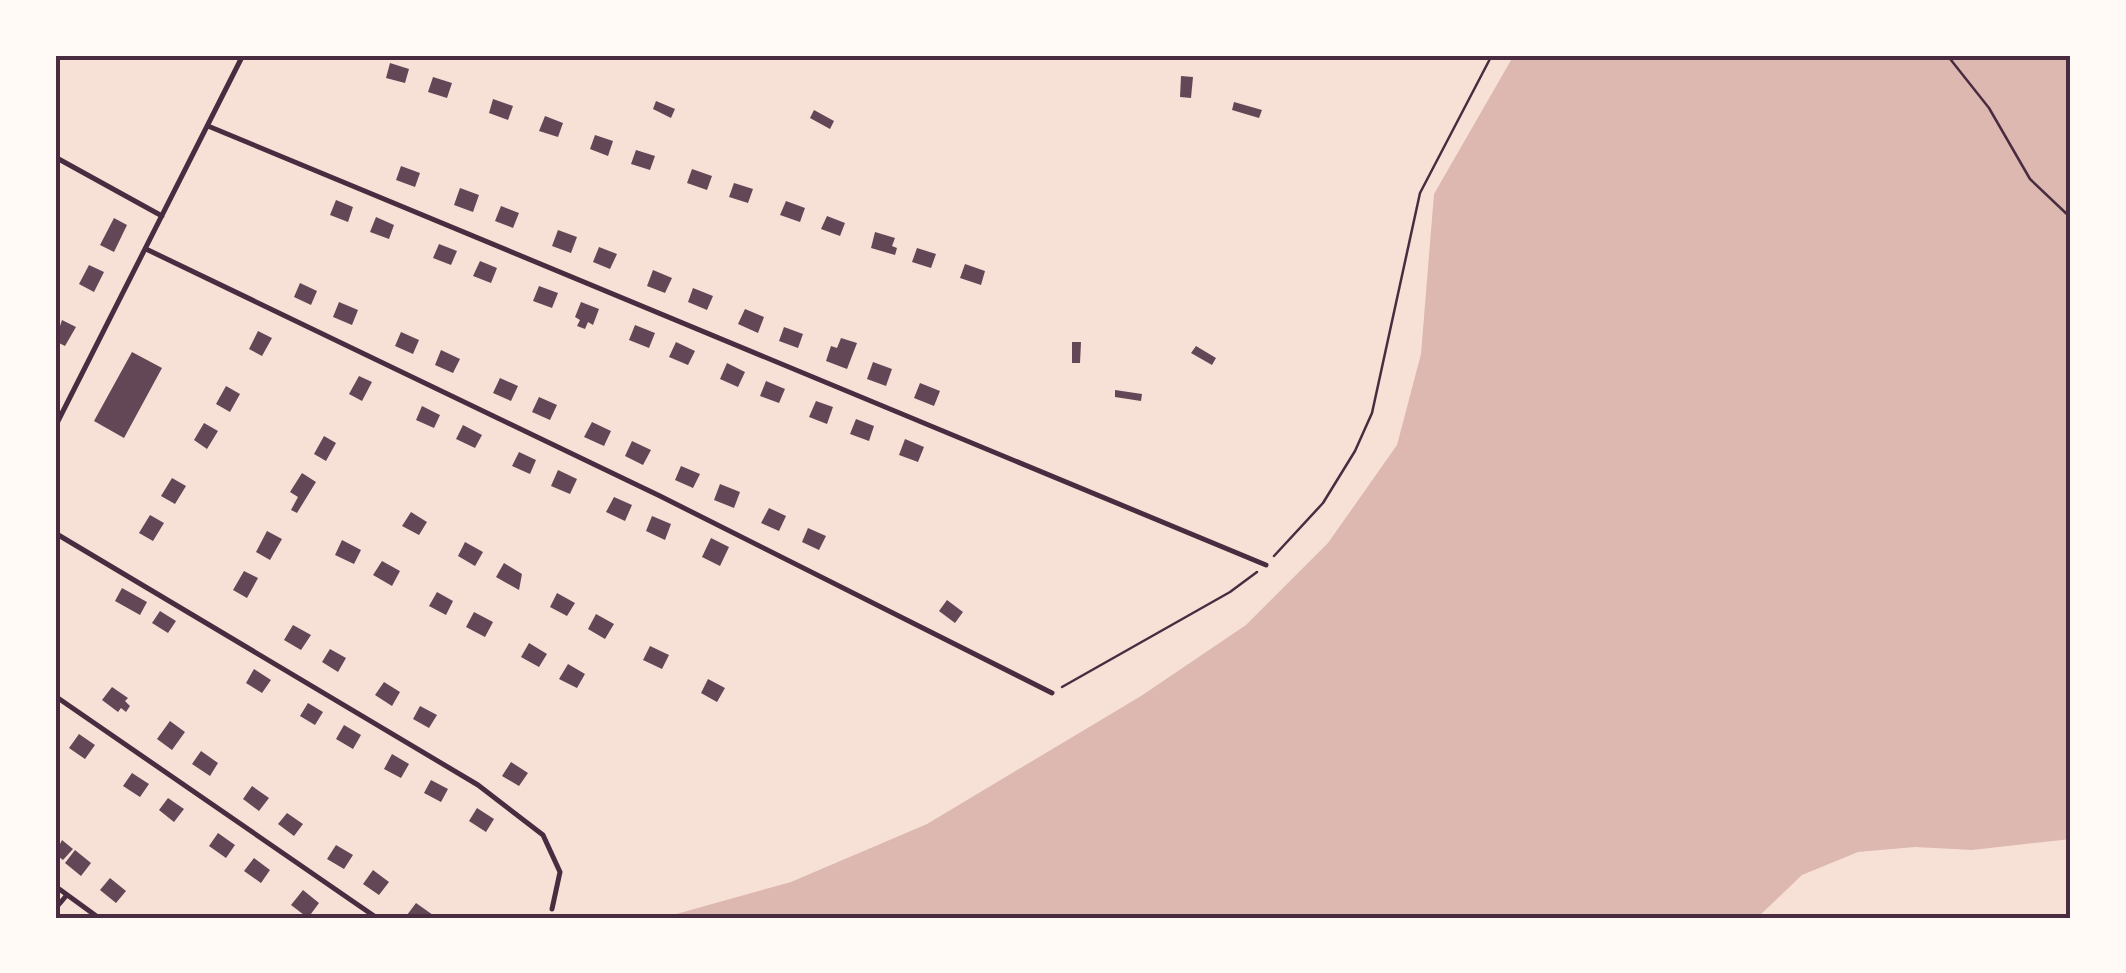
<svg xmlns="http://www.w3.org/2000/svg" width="2126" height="973" viewBox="0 0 2126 973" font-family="'PT Sans',sans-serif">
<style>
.water{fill:#dcb8b0}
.building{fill:#644757}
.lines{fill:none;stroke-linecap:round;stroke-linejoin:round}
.path{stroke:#4a2c40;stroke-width:2.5}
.service{stroke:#4a2c40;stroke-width:5}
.neatline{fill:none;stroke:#4a2c40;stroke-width:4}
</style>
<rect width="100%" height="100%" fill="#f7e1d7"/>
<path class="water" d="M1514,55H2071V839L1972,850L1915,847L1858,852L1802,875L1757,918H662L791,882L927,824L1141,696L1246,625L1328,543L1397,445L1421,354L1434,194Z"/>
<path class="building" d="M390,63L409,69L405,83L386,78Z
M1181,76L1193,77L1191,98L1180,97Z
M433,77L452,83L447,98L428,92Z
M493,99L513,106L508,120L489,113Z
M656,101L675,109L671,118L653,109Z
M1234,102L1262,110L1259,118L1232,110Z
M814,110L834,121L830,129L810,118Z
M545,116L563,123L558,137L539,131Z
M595,135L613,141L608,156L590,149Z
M636,150L655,156L650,170L631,164Z
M401,166L420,173L415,187L396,180Z
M692,169L712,176L707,190L687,183Z
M734,183L753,189L748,203L729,197Z
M460,188L479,195L473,212L454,205Z
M336,200L353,207L348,222L330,215Z
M786,201L805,208L800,222L780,215Z
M501,206L519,213L513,228L495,221Z
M827,216L845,223L840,236L821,229Z
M376,217L394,225L389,239L370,232Z
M114,218L127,225L114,252L100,245Z
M558,230L577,237L571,253L552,246Z
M875,232L895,238L892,246L897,248L895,255L871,248Z
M439,244L457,251L451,265L433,258Z
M599,247L617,254L610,269L593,262Z
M917,248L936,254L931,268L912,262Z
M480,261L497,268L491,283L473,276Z
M965,264L985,271L981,285L960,278Z
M89,265L104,272L94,292L79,284Z
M653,270L672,278L665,293L647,286Z
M300,283L317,291L311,305L294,297Z
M539,286L558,293L552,308L533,301Z
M693,288L713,296L707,310L688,302Z
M339,302L358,310L352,325L333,317Z
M581,302L599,309L593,325L588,322L585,329L577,326L580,320L575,317Z
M745,309L764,317L758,333L738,324Z
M62,320L76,327L65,346L55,341Z
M635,325L655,333L649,348L629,340Z
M784,327L803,334L798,348L779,341Z
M258,331L272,338L262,356L249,349Z
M401,332L419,340L413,354L395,346Z
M841,338L857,343L847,369L826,361L831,346L837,348Z
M676,342L695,351L688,365L669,357Z
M1072,342H1081L1080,363H1072Z
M1196,346L1216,358L1212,365L1191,353Z
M441,350L460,359L453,373L435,365Z
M132,352L162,368L124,438L94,421Z
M873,362L892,369L886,386L867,379Z
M727,363L745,372L738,387L720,379Z
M359,376L372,382L362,401L349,394Z
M500,378L518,386L511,401L493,393Z
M766,381L785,389L779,403L760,396Z
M920,383L940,391L934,406L914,398Z
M226,386L240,394L230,412L216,404Z
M1115,390L1142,394L1141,401L1115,397Z
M539,397L557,405L550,420L532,412Z
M816,401L833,407L827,424L809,417Z
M422,406L440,415L434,428L416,420Z
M856,419L874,426L869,441L850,434Z
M592,422L611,431L604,446L584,437Z
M204,423L218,431L207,449L194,440Z
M463,425L482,435L475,448L456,439Z
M324,436L336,443L326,461L314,454Z
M905,439L924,447L918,462L899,455Z
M632,441L651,450L643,465L625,456Z
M519,452L536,460L530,474L512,466Z
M681,466L700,474L693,488L675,480Z
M558,470L577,479L570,494L551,486Z
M302,473L316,482L297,513L291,510L298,497L290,492Z
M172,478L186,486L175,504L161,496Z
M720,484L740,492L734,508L714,500Z
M614,497L632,505L625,521L606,512Z
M769,508L786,516L779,531L761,523Z
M411,512L427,522L419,535L402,526Z
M150,515L164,523L153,541L139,533Z
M652,516L671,524L665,540L646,531Z
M808,528L826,536L819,550L802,542Z
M267,531L282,539L270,560L256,552Z
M711,538L729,547L720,566L702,557Z
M342,540L361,550L354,564L335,555Z
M465,542L483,552L475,566L458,556Z
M382,561L400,571L392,586L373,575Z
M504,563L522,574L519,590L496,577Z
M244,571L258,578L247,598L233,590Z
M122,588L147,602L140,615L115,601Z
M437,592L453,601L446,615L429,606Z
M557,593L575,603L567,616L550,607Z
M947,600L963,612L955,623L939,611Z
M160,611L176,621L168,633L152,623Z
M474,612L493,622L485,637L466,627Z
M596,614L614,624L605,639L588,629Z
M293,625L311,635L301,650L284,640Z
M529,643L547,654L539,667L521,657Z
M650,646L669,655L662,669L643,660Z
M330,649L346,658L338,672L322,662Z
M568,664L585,674L577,688L559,679Z
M254,669L271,680L262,693L246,683Z
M708,679L725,688L717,702L701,693Z
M384,682L400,692L392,706L375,695Z
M112,687L128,698L125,701L130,706L126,712L121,708L118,712L102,700Z
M308,703L323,712L315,725L300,716Z
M420,706L437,715L429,728L413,719Z
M170,721L185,732L172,750L157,739Z
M344,725L361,735L353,749L336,739Z
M79,734L95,745L85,759L69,748Z
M201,751L218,763L210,776L192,764Z
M392,754L409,764L401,778L384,769Z
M511,762L528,773L519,786L502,776Z
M132,773L149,784L140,797L123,786Z
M431,780L448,789L441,802L424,793Z
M252,786L269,798L259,811L243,799Z
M168,798L184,809L174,822L159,810Z
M477,808L494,819L486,832L469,821Z
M287,813L303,824L294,836L278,824Z
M218,833L235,845L226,858L209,846Z
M62,840L73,849L63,860L55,854Z
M336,845L353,855L344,869L327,859Z
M75,850L91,863L81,876L65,863Z
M254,858L270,870L261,883L244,871Z
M373,870L389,882L379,895L363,884Z
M110,878L126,891L116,903L100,890Z
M303,890L319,903L308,918L291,905Z
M416,903L433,915L430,918L407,915Z"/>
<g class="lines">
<path class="path" d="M1947,55L1989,108L2030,179L2071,218
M1274,556L1323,503L1355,451L1372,413L1420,193L1492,55
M1062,687L1230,592L1257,572"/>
<path class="service" d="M208,126L1266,565
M55,157L162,216
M146,249L660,496L1052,693
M55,427L243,55
M55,533L478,785L543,835L560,872L552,909
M55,696L377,918
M55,886L99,918
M55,909L66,896"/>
</g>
<rect width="2126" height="973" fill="none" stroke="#fffaf5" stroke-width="115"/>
<rect x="58" y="58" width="2010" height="858" class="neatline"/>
</svg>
